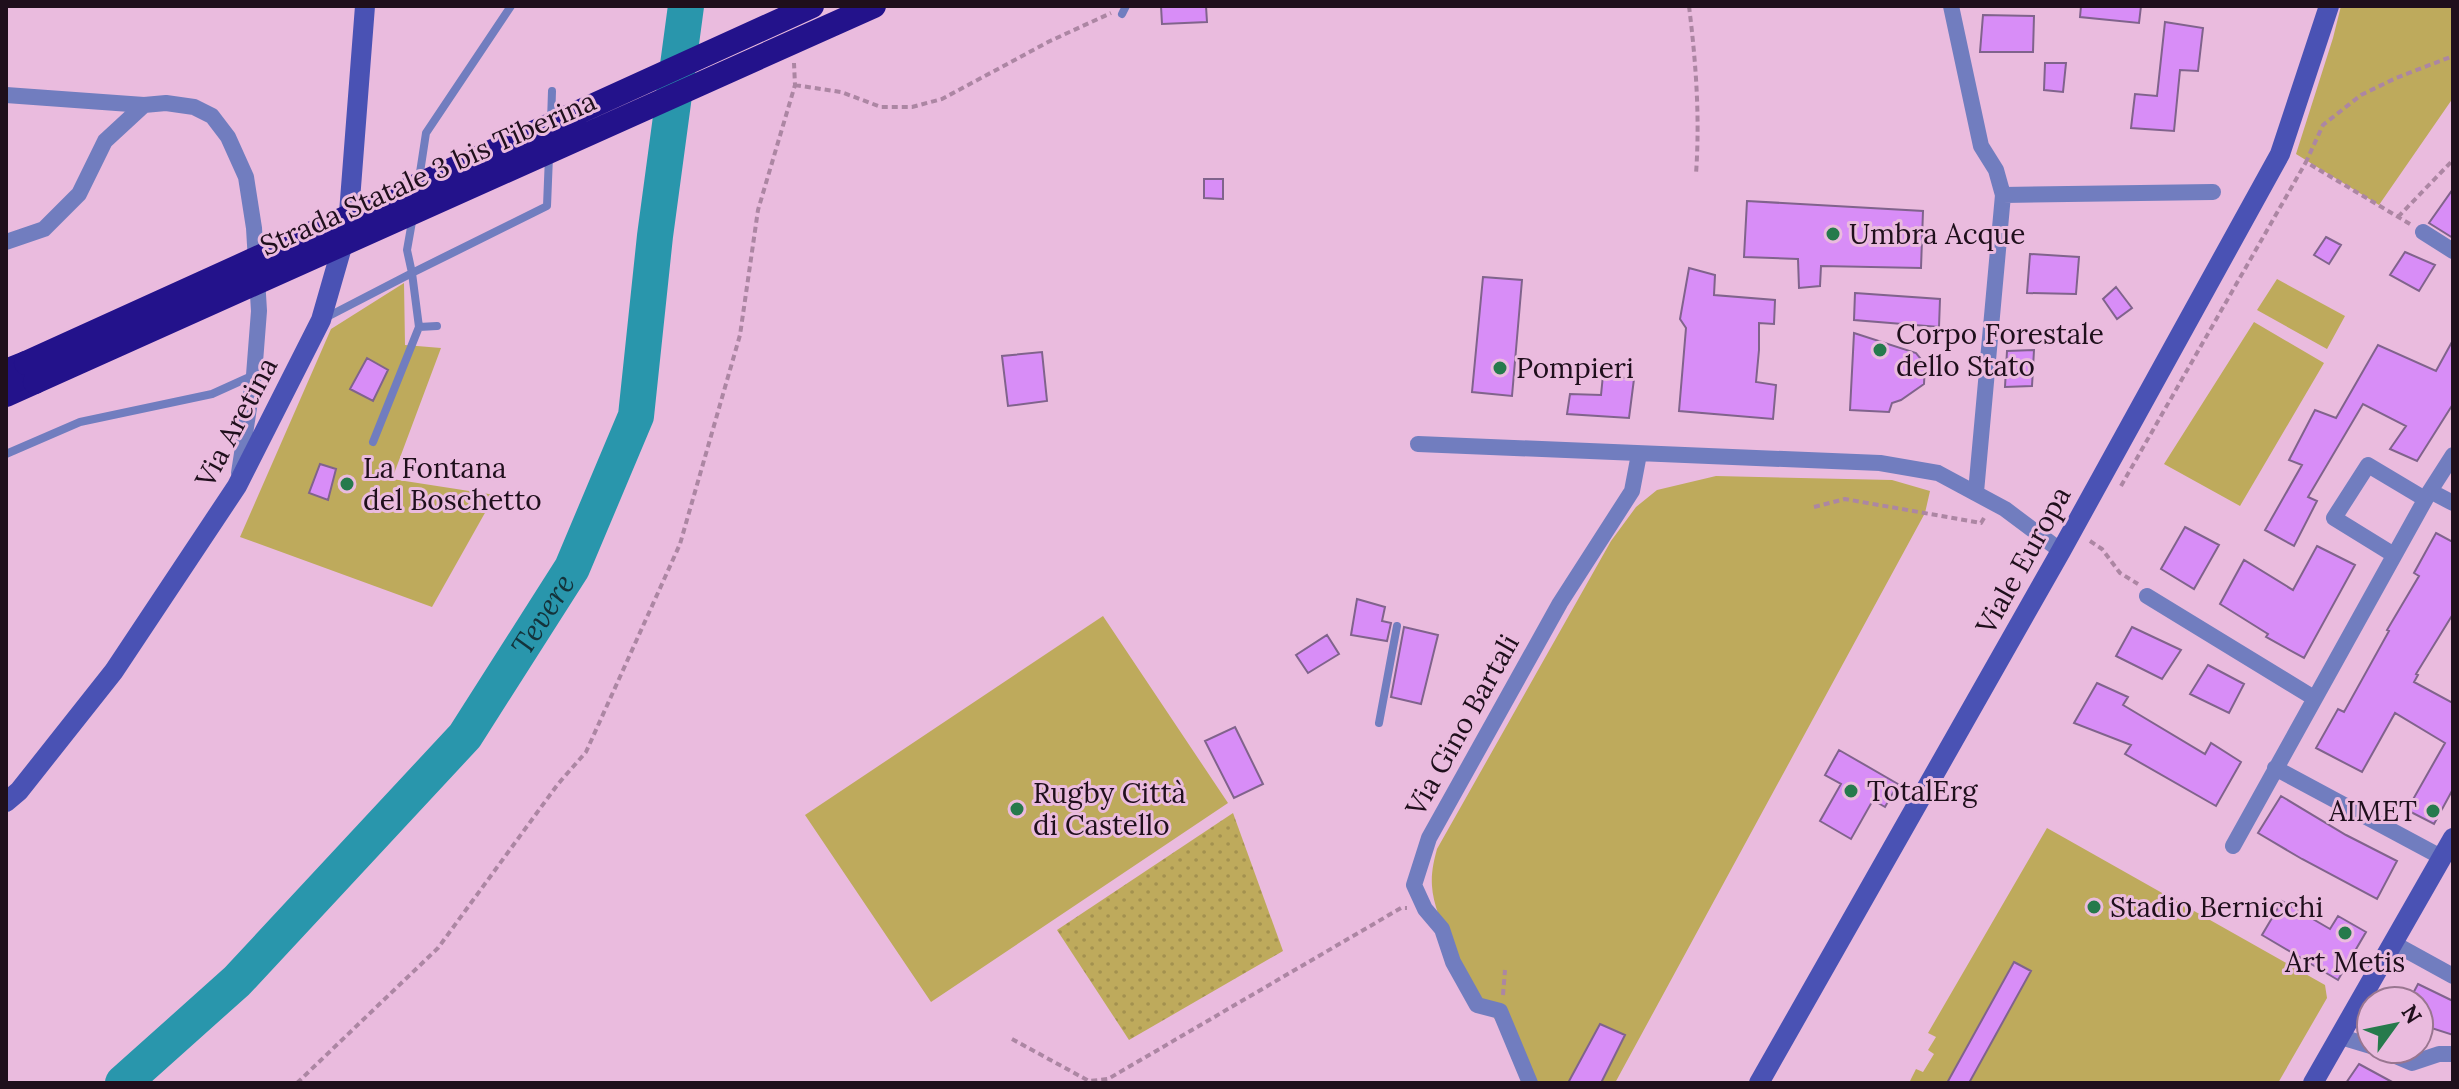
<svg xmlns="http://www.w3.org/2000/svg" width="2459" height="1089" viewBox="0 0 2459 1089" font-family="Lora,serif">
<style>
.grass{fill:url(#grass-dots)}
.park{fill:#beaa5c}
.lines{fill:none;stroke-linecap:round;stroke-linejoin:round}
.river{stroke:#2996ac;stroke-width:36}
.building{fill:#d88df7;stroke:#80638c;stroke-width:2}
.path{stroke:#ac86a3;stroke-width:4;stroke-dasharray:6 4;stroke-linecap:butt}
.lane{stroke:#717dbf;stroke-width:8}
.street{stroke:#717dbf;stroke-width:16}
.secondary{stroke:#4a52b4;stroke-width:20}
.highway{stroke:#23128b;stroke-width:24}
.highway-bridge{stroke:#23128b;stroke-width:24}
.poi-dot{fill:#267a4c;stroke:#eabbde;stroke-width:3}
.labels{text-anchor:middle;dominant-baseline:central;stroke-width:6;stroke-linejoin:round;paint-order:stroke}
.street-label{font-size:28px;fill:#1f0f1c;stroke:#eabbde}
.poi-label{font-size:28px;fill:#1f0f1c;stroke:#eabbde;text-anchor:start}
.water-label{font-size:30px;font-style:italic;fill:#14333b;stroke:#eabbde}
</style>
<defs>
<pattern id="grass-dots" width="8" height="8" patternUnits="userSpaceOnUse" patternTransform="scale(2)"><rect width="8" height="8" fill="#beaa5c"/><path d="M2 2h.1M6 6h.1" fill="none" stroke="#a3914f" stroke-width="1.8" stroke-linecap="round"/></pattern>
</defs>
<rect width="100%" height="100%" fill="#eabbde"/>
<path class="grass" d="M1233,813L1283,951L1129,1040L1057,930Z"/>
<path class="park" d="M2341,6H2453V98L2379,205L2296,154L2333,38Z
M2277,279L2345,316L2327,349L2257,310Z
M404,283L405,345L441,348L392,479L495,495L432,607L240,537L331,329Z
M2254,322L2324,363L2240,506L2164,464Z
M1716,476L1892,480L1930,491L1925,513L1615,1083H1537C1507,1036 1435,938 1432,886C1431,873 1434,860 1437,849L1611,541L1636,507L1657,490Z
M1103,616L1228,803L931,1002L805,815Z
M2047,828L2325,985L2327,998L2278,1083H1909L1916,1069L1923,1072L1934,1054L1928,1050L1936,1037L1928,1033Z"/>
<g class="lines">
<path class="river" id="s1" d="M123,1083L237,981L465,736L572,568L636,416L655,236L686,6"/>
</g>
<path class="building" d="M1161,6H1206L1207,22L1162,24Z
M2081,6H2141L2139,23L2080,17Z
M1983,15L2034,16L2033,52H1980Z
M2165,22L2203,28L2198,71L2180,70L2174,131L2131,128L2135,94L2157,96Z
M2045,63H2066L2063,92L2044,90Z
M1204,179H1223V199L1204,198Z
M2453,189V238L2429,223Z
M1747,201L1923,211L1921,268L1821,266L1820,286L1799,288L1798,259L1744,257Z
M2326,237L2341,245L2329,264L2314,255Z
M2405,252L2435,265L2419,291L2390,275Z
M2030,254L2079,257L2076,294L2027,293Z
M1689,268L1715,275L1714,295L1775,300L1774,324L1759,323V350L1756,382L1776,385L1773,419L1679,411L1686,328L1680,319Z
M1483,277L1522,280L1512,396L1472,392Z
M2116,287L2132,308L2117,319L2103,299Z
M1855,293L1940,299L1939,327L1854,320Z
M1854,333L1916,353L1925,364L1924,384L1901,400L1892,403L1889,412L1850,410Z
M2453,340V404L2417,461L2390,449L2406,426L2363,404L2308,497L2317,501L2294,546L2265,530L2302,465L2289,460L2315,410L2336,418L2378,345L2436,371Z
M2034,350L2032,386L2005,387L2007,351Z
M1042,352L1047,401L1008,406L1002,356Z
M367,358L388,370L373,401L350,389Z
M1603,375L1634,379L1629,418L1567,414L1570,394L1601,395Z
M320,464L336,469L328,500L309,493Z
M2185,527L2219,545L2194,589L2161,569Z
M2436,533L2453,542V614L2416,674L2418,675L2414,682L2453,703V789L2434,824L2407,810L2445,743L2395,713L2362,772L2316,748L2338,709L2344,712L2389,631L2387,630L2419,576L2414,573Z
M2317,546L2355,565L2304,658L2266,637L2268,634L2220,604L2244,560L2293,590Z
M1357,599L1385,607L1382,621L1391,623L1387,641L1351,635Z
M1404,627L1438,635L1421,704L1391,697Z
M2132,627L2181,650L2162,679L2116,656Z
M1327,635L1339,654L1308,673L1296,655Z
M2208,665L2244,684L2229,713L2190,694Z
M2097,683L2128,697L2123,705L2205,754L2211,743L2241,762L2216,806L2125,754L2131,745L2074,723Z
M1235,727L1263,784L1234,798L1205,741Z
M1839,750L1898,784L1885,807L1873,800L1851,839L1820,821L1841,784L1825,775Z
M2281,796L2346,835L2397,861L2377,899L2302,859L2258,833Z
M2282,901L2330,929L2338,916L2366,932L2338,980L2262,935Z
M2014,962L2031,971L1969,1083H1947Z
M2418,984L2453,1001V1035L2419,1024V1001H2409Z
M1600,1024L1625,1035L1601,1083H1568Z
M2359,1064L2394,1083H2346Z"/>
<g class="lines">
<path class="path" d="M1689,6C1696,63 1700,117 1696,174
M795,85L841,92L881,107H912L942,99L1050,41L1111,13
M2398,217L2453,160
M2410,224L2306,162L2323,125L2361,95L2396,78L2453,56
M2121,486L2306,162
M1814,507L1845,499L1981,523L1984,518
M2090,541L2102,549L2120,573L2138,584
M1503,995L1505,970
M1012,1039L1089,1081L1108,1079L1401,908H1407
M297,1083L438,948L558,784L586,752L680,544L740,335L758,210L795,85L794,63"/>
<path class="lane" d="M1122,14L1126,6
M551,122L552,91
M419,179L426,133L511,6
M413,216L407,250L412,273L547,206L549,156
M325,318L412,273L419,327L373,442
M419,327L437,326
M6,454L80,422L212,394L254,375
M1379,723L1397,626"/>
<path class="street" d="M1951,6L1981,146L1996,170L2003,195L1976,492
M6,95L144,105
M2003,195L2213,192
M2423,232L2453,251
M6,242L44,229L79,194L105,141L144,105L166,103L194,107L212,116L228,137L246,177L254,228L259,311L254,375L239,473
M1418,444L1880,463L1938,473L2005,509L2061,551
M2430,491L2453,455
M2394,555L2334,518L2368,465L2425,499
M2147,596L2314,698
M2275,768L2441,857
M2233,846L2430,491L2453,503
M2393,943L2453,976
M2341,1037L2371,1046
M2379,1049L2412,1063L2439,1054H2453
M1530,1083L1500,1011L1477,1005L1453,962L1442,929L1425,909L1414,885L1429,838L1560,603L1632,491L1639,454"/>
<path class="secondary" d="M6,802L19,791L114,671L237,486L321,320L348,226L365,6
M1759,1083L2061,551L2280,154L2329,6
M2313,1083L2453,838"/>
<path class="highway" d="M6,371L26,363
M6,395L35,382"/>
<path class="highway-bridge" d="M26,363L812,6
M35,382L874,6"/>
</g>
<g class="poi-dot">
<circle cx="1833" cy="234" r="8"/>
<circle cx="1880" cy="350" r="8"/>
<circle cx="1500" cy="368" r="8"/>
<circle cx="347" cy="484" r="8"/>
<circle cx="1851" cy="791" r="8"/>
<circle cx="1017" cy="809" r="8"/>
<circle cx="2433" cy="811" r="8"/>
<circle cx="2094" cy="907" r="8"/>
<circle cx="2345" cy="933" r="8"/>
</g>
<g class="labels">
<g class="street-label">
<text transform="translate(428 173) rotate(-24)">Strada Statale 3 bis Tiberina</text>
<text transform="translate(236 422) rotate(-62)">Via Aretina</text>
<text transform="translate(2023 560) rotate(-61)">Viale Europa</text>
<text transform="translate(1462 725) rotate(-61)">Via Gino Bartali</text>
</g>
<g class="poi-label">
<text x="1849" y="234">Umbra Acque</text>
<text x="1896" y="334">Corpo Forestale<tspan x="1896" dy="32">dello Stato</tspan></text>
<text x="1516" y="368">Pompieri</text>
<text x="363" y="468">La Fontana<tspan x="363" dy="32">del Boschetto</tspan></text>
<text x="1867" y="791">TotalErg</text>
<text x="1033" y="793">Rugby Città<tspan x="1033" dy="32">di Castello</tspan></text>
<text x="2417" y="811" text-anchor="end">AIMET</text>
<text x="2110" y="907">Stadio Bernicchi</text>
<text x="2345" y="962" text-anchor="middle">Art Metis</text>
</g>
<g class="water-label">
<text stroke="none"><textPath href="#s1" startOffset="632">Tevere</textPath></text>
</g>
</g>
<rect width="2459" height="1089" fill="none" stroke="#1f0f1c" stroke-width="16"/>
<g transform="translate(2395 1025) rotate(57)"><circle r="38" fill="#eabbde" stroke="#997690" stroke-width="2"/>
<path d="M0-6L14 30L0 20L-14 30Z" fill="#267a4c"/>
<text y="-12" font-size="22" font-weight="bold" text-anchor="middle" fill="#1f0f1c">N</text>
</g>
</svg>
